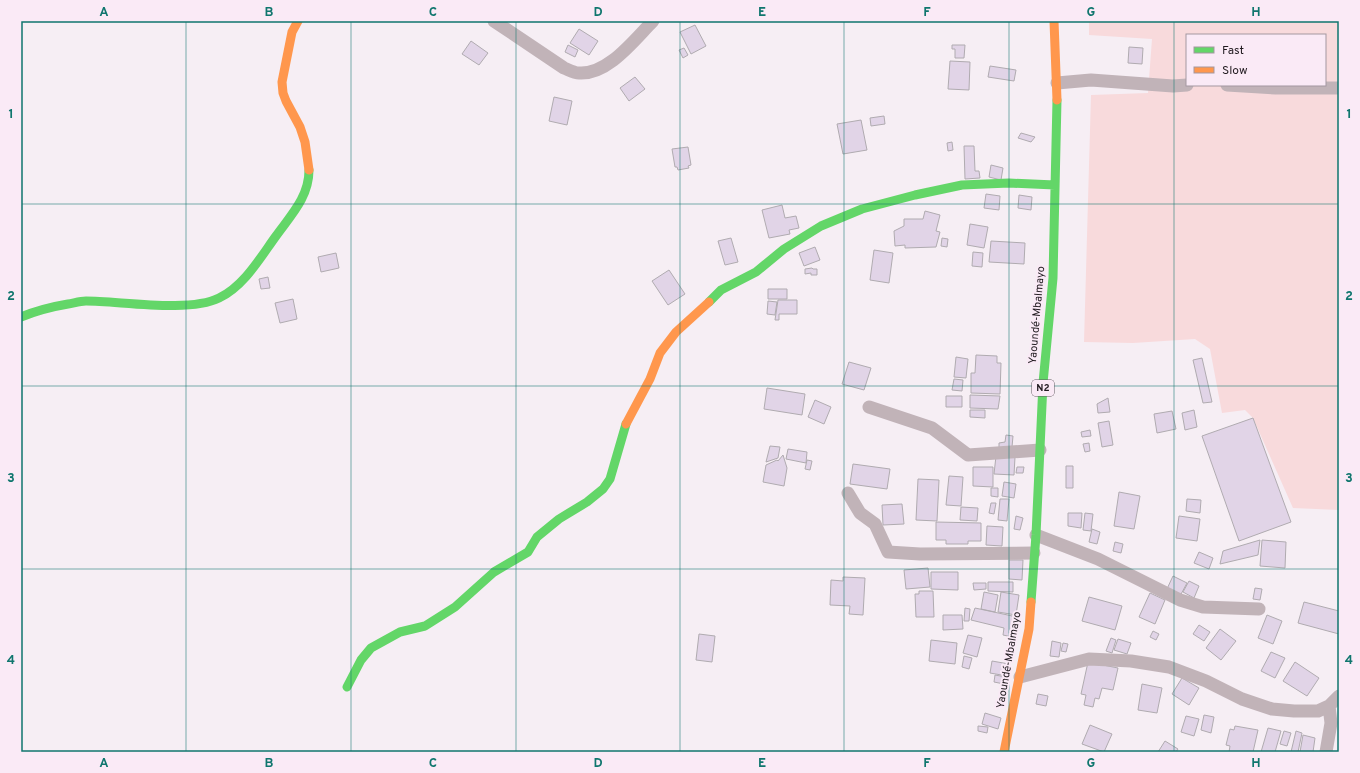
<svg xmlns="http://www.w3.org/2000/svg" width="1360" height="773" viewBox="0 0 1360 773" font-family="Overpass,sans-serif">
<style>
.green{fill:#f8dadc;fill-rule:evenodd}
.building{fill:#e1d4e7;stroke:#b0abb0}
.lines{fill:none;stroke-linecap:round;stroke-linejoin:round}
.street{stroke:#c1b3b8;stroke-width:13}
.fast{stroke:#63d668;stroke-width:9}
.slow{stroke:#ff974d;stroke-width:9}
.grid{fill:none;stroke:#0f766e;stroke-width:1;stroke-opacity:0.55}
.labels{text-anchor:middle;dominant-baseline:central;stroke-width:4;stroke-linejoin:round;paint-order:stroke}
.shield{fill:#faeaf6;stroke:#615860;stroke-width:1}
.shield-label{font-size:10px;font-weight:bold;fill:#201a1f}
.street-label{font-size:11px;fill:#201a1f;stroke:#faeaf6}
.neatline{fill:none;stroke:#0f766e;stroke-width:1.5}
.grid-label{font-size:13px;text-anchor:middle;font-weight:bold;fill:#0f766e}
</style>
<rect width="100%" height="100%" fill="#f6eef4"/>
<path class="green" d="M1089,21H1339V510L1293,508L1253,418L1245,410L1222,413L1210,349L1195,339L1133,343L1084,342L1091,95L1148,93L1152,39L1089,35ZM1187,35H1325V85H1187Z"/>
<path class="building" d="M695,25L706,46L691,54L680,32Z
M579,29L598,41L589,55L570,43Z
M471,41L488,53L479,65L462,54Z
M568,45L578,50L575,57L565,52Z
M952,45H965L964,58H955V49H952Z
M1129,47L1143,48L1142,64L1128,63Z
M684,48L688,55L683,58L679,50Z
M950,61L970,62L969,90L948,89Z
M990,66L1016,70L1014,81L988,77Z
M635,77L645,89L629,101L620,88Z
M554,97L572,101L567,125L549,121Z
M884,116L885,124L871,126L870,118Z
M861,120L867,150L843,154L837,124Z
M1021,133L1035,137L1031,142L1018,138Z
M952,142L953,150L948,151L947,143Z
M964,146H974L975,171H979L980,178L965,179Z
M688,147L691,165L688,166L689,168L678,170L677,167H675L672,149Z
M991,165L1003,168L1001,180L989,177Z
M986,194L1000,196L999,210L984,208Z
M1019,195L1032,197L1031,210L1018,208Z
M782,205L785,218L796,216L799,228L789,230L790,234L769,238L762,210Z
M925,211L940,215L936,231L940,232L936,247L905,248V245L895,246L894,231L904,226V219H923Z
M970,224L988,227L984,248L967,245Z
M731,238L738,262L725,265L718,241Z
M942,238L948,239L947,247L941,246Z
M991,241L1025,243L1024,264L989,262Z
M815,247L820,260L804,266L799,253Z
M874,250L893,253L889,283L870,280Z
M973,252L983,253L982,267L972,266Z
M336,253L339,268L321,272L318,257Z
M812,268L813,269H817V275H811V273L805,274V269Z
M669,270L685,294L668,305L652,281Z
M268,277L270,288L261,289L259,279Z
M768,289H787V299H768Z
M293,299L297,319L280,323L275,303Z
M778,300H797V314H779V320H775Z
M768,301L777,302L775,315L767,314Z
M976,355L997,356V363H1001L1000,394L971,393V373H975Z
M956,357L968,359L966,378L954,377Z
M1202,358L1212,402L1203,403L1193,360Z
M849,362L871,368L864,390L842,384Z
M954,379L963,380L962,391L952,390Z
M767,388L805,394L802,415L764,409Z
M970,395L1000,396L998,409L970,408Z
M946,396H962V407H946Z
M1108,398L1110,412L1098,413L1097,404Z
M815,400L831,407L824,424L808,417Z
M970,410H985V418L970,417Z
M1194,410L1197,427L1185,430L1182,413Z
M1172,411L1176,429L1157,433L1154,414Z
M1253,418L1291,522L1239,541L1202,436Z
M1109,421L1113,445L1102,447L1098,423Z
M1090,430L1091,436L1082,437L1081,432Z
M1006,435L1013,436L1012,447L999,450V443L1005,442Z
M1089,443L1090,451L1085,452L1083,444Z
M770,446L780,447L778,458L766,462Z
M788,449L807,452L806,463L786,459Z
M783,455L787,468L784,486L763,482L766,465L777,460L778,461Z
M996,456L1015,457L1014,475L994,474Z
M807,460L812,461L810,470L805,469Z
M853,464L890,469L887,489L850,484Z
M1066,466H1073V488H1066Z
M973,467H993V487L973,486Z
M1017,467H1024L1023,473H1016Z
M949,476L963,477L961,506L946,505Z
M918,479L939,480L937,521L916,520Z
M1004,482L1016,484L1014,498L1002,496Z
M991,488H998V497L991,496Z
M1119,492L1140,496L1134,529L1114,526Z
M1000,499H1009L1007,521L998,520Z
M1187,499L1201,500L1200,513L1186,511Z
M991,503H996L994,514L989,513Z
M902,504L904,524L883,525L882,505Z
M961,507L978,508L977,521L960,520Z
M1068,513H1082L1081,528L1068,526Z
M1085,513L1093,514L1091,531L1083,530Z
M1016,516L1023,518L1020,530L1014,529Z
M1179,516L1200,519L1197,541L1176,538Z
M936,522L981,523V541H968V544H946V540H936Z
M987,526L1003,527L1002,546L986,545Z
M1092,529L1100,532L1097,544L1089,542Z
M1260,540L1258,555L1220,564L1223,551Z
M1262,540L1286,542L1285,568L1260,566Z
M1115,542L1123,544L1121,553L1113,551Z
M1199,552L1213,558L1209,569L1194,563Z
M1009,560H1023L1022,580L1009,579Z
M928,568L930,587L906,589L904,570Z
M931,572H958V590L931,589Z
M1173,576L1187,583L1179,598L1166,591Z
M843,577L865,578L863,615L849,614L850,606L830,605L831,580L843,581Z
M1189,581L1199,586L1194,598L1183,592Z
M988,582H1013V592L988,591Z
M973,583H986V589L974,590Z
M1255,588L1262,589L1260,600L1253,599Z
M919,591H933L934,617H916L915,594H919Z
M984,592L998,595L995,612L981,609Z
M1001,592L1019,595L1016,615L998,612Z
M1150,593L1165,600L1155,624L1139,617Z
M1089,597L1122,606L1115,630L1082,621Z
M1304,602L1339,611V634L1298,623Z
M965,608L970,609L969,621H964Z
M975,608L1017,617L1012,637L1003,635L1004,628L971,620Z
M943,615H962L963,629L943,630Z
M1267,615L1282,621L1273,644L1258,638Z
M1199,625L1210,632L1204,641L1193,634Z
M1220,629L1236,641L1221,660L1206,648Z
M1153,631L1159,634L1156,640L1150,637Z
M699,634L715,636L712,662L696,660Z
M968,635L982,638L977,657L963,653Z
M1111,638L1116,640L1112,653L1106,651Z
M1118,639L1131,643L1127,654L1114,650Z
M931,640L957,643L955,664L929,661Z
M1052,641L1061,643L1059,657L1050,656Z
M1063,643L1068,644L1066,652L1061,651Z
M1271,652L1285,658L1275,678L1261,671Z
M964,656L972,658L969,669L962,667Z
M992,661L1009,664L1007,676L990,673Z
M1088,662L1118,668L1113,690L1102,688L1099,699L1095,698L1093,707L1084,705L1086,695L1081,694Z
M1295,662L1319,678L1307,696L1283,681Z
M995,675L1006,677L1004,684L994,682Z
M1182,678L1199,688L1189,705L1172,694Z
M1142,684L1162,688L1157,713L1138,710Z
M1038,694L1048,696L1046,706L1036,704Z
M985,713L1001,718L998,729L982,724Z
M1204,715L1214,717L1211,733L1201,730Z
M1186,716L1199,719L1194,736L1181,732Z
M1090,725L1112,734L1104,752L1082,744Z
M978,726L988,727L987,733L978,731Z
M1235,726L1258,730L1253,752H1229L1230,746L1226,745L1230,729L1234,730Z
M1268,728L1281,731L1275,752H1261Z
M1284,731L1291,733L1287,746L1280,744Z
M1296,731L1302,733L1298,752H1291Z
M1303,735L1315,738L1313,752H1300Z
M1165,741L1178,749L1176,752H1158Z"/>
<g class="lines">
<path class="street" d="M494,21L564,68C569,70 574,73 579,73C608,75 634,40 653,21
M1057,83L1091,80L1173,86L1187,85
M1227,85L1276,88H1339
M869,407L932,428L968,455L1040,450
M848,493L860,513L875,524L888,552L920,554L1034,553
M1036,535L1098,559L1180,600L1203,607L1259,609
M1020,677L1089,659L1131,661L1169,667L1206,681L1242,699L1272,709L1294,711H1318L1329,706L1339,696
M1326,752L1331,723L1329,706"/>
<path class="fast" d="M709,302L721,290L756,272L784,249L821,226L862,209L915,195L962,185L1009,183L1055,185
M21,317C38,310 50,307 68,304C74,303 80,301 86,301C120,301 189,313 219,298C244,286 260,258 276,236C291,215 309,197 309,170
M1031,602L1036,535L1043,383L1053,278L1057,100
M347,687L361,660L371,648L400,632L425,626L455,607L494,572L528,552L537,537L559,519L587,502L603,489L610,479L626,424"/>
<path class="slow" d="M298,21L292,32L282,82L283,93L286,101L300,127L305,142L309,170
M1054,21L1057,100
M626,424L650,379L660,353L676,332L709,302
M1004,752L1029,629L1031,602"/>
</g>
<path class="grid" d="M186,21V752M351,21V752M516,21V752M680,21V752M844,21V752M1009,21V752M1174,21V752M21,204H1339M21,386H1339M21,569H1339"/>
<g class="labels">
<rect class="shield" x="1032" y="380" width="22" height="16" rx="3"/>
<g class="shield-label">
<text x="1043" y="388">N2</text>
</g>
<g class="street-label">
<text transform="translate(1037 315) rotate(-85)">Yaoundé-Mbalmayo</text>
<text transform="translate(1009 660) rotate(-80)">Yaoundé-Mbalmayo</text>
</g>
</g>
<rect width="1360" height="773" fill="none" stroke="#faeaf6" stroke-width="44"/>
<rect x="1186" y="34" width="140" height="52" fill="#faeaf6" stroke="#a397a0"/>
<rect x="1194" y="47" width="20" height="6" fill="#63d668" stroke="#a397a0"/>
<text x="1222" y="54" font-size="12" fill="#201a1f">Fast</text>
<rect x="1194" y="67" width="20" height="6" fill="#ff974d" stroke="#a397a0"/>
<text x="1222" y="74" font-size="12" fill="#201a1f">Slow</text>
<rect x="22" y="22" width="1316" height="729" class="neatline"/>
<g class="grid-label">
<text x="104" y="16">A</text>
<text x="269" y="16">B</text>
<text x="433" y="16">C</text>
<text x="598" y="16">D</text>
<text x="762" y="16">E</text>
<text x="927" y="16">F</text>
<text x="1091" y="16">G</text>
<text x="1256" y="16">H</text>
<text x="11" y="118">1</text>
<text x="1349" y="118">1</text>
<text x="11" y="300">2</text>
<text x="1349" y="300">2</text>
<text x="11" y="482">3</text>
<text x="1349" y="482">3</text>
<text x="11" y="664">4</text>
<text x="1349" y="664">4</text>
<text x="104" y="767">A</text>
<text x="269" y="767">B</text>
<text x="433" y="767">C</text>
<text x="598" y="767">D</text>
<text x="762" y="767">E</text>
<text x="927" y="767">F</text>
<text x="1091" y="767">G</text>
<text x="1256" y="767">H</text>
</g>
</svg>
